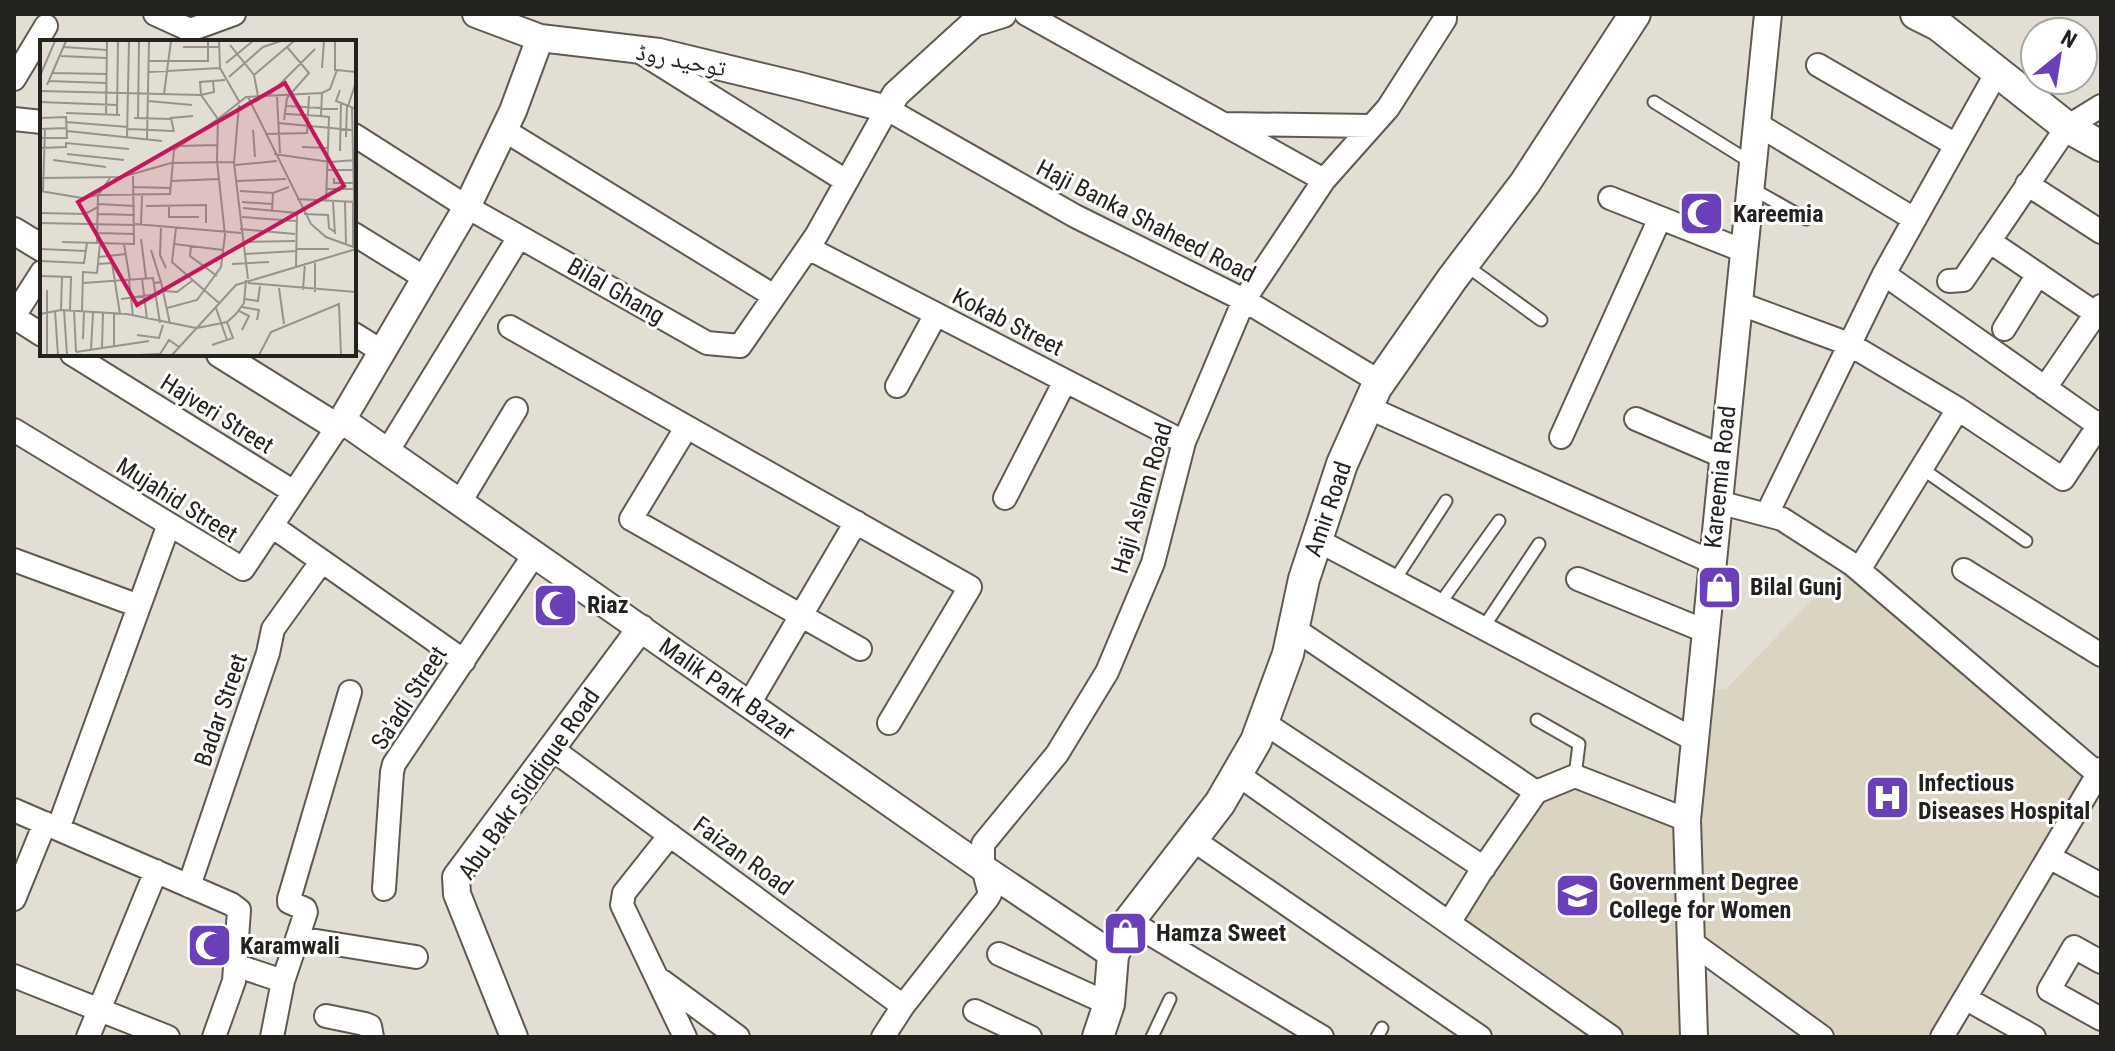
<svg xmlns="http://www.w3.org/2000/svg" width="2115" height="1051" viewBox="0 0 2115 1051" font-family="'Roboto Condensed','Noto Naskh Arabic',sans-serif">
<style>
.built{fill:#dcd4c2}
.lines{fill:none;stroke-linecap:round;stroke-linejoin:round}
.service-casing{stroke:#5f5a51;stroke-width:15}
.minor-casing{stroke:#5f5a51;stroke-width:26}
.tertiary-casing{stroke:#5f5a51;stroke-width:30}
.secondary-casing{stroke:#5f5a51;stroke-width:34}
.service{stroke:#fff;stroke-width:11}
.minor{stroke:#fff;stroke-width:22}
.tertiary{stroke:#fff;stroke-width:26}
.secondary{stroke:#fff;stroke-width:30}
.labels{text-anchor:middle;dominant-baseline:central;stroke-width:6;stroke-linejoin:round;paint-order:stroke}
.street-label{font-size:24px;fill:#24221e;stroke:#fff}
.poi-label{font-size:24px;font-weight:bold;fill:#24221e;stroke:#fff;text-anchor:start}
.inset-road{fill:none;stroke:#97938b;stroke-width:2}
.view{fill:#c2185b;fill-opacity:0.15;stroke:#c2185b;stroke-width:4}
.inset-edge{fill:none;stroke:#24221e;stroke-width:4}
</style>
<rect width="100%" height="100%" fill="#e3ded3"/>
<path class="built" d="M1849,562L2098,774L1943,1037H1817L1692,943L1694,1037H1611L1449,923L1536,792L1575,776L1687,819L1700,689H1726Z"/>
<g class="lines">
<defs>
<path id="service" d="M1654,102L1752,163
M1751,188L1806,219
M1464,264L1541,320
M1921,468L2026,541
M1394,581L1446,501
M1439,605L1499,521
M1483,628L1539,544
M1537,720L1579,744L1575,776
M1152,1037L1170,999
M1377,1037L1382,1028"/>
<path id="minor" d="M155,14L190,30L234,14
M1026,14L1324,180
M637,50L846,181
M1818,65L1956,145
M14,79L46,26
M14,119L42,122
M1225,124L1372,126
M1757,124L1914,219
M504,130L774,296
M354,135L467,207L707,343L740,346L816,236L887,109L1075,216L1244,300L1380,382
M2027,184L2101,232
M1610,198L1744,251
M354,234L425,278
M1989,241L2101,317
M808,248L1184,442
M1884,274L2101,427
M1949,281L1963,280L2067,127L2101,106
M1738,303L1849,344L1958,409L2063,479L2101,422
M14,316L42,272
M14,317L42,335
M510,327L970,587L889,723
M2004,329L2038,274
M354,334L383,352
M72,354L294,492
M897,386L936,314
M2045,388L2101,306
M1367,407L1712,562
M1636,419L1722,456
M686,428L631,519L860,649
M14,430L243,569L342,420
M1561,437L1660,218
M387,452L519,237
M1005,498L1065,381
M460,502L516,409
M1718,502L1782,519L1852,564L2098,774L2101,781
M1767,514L1884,274L1997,72
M272,526L464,661
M1317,540L1695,740
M14,560L139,606
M1859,570L1958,409
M1964,570L2101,655
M1578,579L1705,631
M1293,628L1536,792
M749,704L856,522
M1263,722L1484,868
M552,749L903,1006
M1237,774L1611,1037
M14,810L231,904L239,910L234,981L214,1037
M58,829L169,524
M670,835L624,893L622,905L685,1037
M1192,839L1480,1037
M2049,857L2101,885
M189,886L268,653L273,629L322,561
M384,889L392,772L394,764L534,555
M14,899L45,823
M1129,921L1322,1037
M1449,923L1480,873L1536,792L1575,776L1687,820
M298,938L416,957
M1691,942L1822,1037
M999,954L1109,1004
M2101,962L2074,947L2049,990L2101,1019
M235,965L283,981L272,1037
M14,976L168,1037
M283,981L306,912L305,909L289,902V899L350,692
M662,981L738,1037
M1965,998L2034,1037
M975,1011L1030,1037
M326,1016L365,1024L370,1026L372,1037
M88,1037L156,871
M883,1037L903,1006L987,899L990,894L983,868V844L1057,754L1107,672L1153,563L1184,442L1244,300L1324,180L1388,108L1445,19V14
M1942,1037L2101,769"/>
<path id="tertiary" d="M476,14L540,38L659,52L800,86L887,109L896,94L974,23L1003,14
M540,38L513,111L467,207L342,420L983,868L1113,955
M14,231L42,248
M220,354L337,427
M514,1037L457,894L456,877L641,628
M1694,1037L1687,820L1768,14"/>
<path id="secondary" d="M1916,14L1938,25L2067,127L2101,146
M1098,1037L1109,1004L1113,955L1129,921L1220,803L1256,741L1288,654L1304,579L1342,464L1376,388L1452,279L1525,183L1635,14"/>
</defs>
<use href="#service" class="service-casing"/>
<use href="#minor" class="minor-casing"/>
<use href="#tertiary" class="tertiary-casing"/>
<use href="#secondary" class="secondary-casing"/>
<use href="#service" class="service"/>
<use href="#minor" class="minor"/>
<use href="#tertiary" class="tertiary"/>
<use href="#secondary" class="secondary"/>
</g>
<defs>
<symbol id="mosque-square" viewBox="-11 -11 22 22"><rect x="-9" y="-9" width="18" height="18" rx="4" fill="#6a40b8" stroke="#fff"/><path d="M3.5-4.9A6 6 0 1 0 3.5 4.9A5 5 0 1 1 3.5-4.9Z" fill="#fff"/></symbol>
<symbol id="shop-square" viewBox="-11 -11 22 22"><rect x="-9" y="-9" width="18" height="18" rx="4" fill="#6a40b8" stroke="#fff"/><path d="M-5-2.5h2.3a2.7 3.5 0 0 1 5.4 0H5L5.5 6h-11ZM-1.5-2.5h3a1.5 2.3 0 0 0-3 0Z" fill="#fff"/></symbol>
<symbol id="hospital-square" viewBox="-11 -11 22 22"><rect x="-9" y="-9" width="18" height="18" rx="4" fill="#6a40b8" stroke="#fff"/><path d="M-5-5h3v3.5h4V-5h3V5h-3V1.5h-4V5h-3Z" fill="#fff"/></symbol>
<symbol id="university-square" viewBox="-11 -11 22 22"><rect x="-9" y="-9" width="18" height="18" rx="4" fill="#6a40b8" stroke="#fff"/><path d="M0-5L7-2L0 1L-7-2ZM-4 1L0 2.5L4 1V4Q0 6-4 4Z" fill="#fff"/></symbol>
</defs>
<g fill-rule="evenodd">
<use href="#mosque-square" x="1676" y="188" width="51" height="51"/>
<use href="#shop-square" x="1694" y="562" width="51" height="51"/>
<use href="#mosque-square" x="530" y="580" width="51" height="51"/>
<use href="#hospital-square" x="1862" y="772" width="51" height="51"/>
<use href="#university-square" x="1552" y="870" width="51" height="51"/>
<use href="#shop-square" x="1100" y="908" width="51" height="51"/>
<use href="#mosque-square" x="184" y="920" width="51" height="51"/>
</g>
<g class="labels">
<g class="street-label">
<text transform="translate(681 60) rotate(11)">توحید روڈ</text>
<text transform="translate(1146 221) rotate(27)">Haji Banka Shaheed Road</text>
<text transform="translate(616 291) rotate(30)">Bilal Ghang</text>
<text transform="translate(1008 322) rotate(27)">Kokab Street</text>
<text transform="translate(217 414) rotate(32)">Hajveri Street</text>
<text transform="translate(1720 477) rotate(-84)">Kareemia Road</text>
<text transform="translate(1142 498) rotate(-73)">Haji Aslam Road</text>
<text transform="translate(177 500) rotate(32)">Mujahid Street</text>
<text transform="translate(1328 509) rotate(-71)">Amir Road</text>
<text transform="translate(727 689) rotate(35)">Malik Park Bazar</text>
<text transform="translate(409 698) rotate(-57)">Sa'adi Street</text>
<text transform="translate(221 710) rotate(-71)">Badar Street</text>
<text transform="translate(529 784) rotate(-55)">Abu Bakr Siddique Road</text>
<text transform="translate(743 856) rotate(36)">Faizan Road</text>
</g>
<g class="poi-label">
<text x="1733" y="214">Kareemia</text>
<text x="1750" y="587">Bilal Gunj</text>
<text x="587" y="605">Riaz</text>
<text x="1918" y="783">Infectious<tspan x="1918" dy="28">Diseases Hospital</tspan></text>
<text x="1609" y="882">Government Degree<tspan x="1609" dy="28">College for Women</tspan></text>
<text x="1156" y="933">Hamza Sweet</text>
<text x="240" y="946">Karamwali</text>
</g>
</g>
<g transform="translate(40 40)">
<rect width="316" height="316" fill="#e3ded3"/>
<path class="inset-road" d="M179,1L180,28L200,63M295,1V31M190,5L214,35L218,56M24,7L67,10M143,7H179M21,16L66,18M109,21H168V1M186,23L213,1M282,28L284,1M109,32L180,28M13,33L66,34M214,35L254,1M0,36L15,1M189,37L223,7L241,1M8,41L66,43M7,45L26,1M300,50L296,61L316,69M0,51L161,55L178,79L206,57L282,53L290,49L297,30L316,32M282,53L281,76L289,77L286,162M124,54L131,1M161,54L160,42L185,40M161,55L174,52L173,41M229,55L275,9M208,57L271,184L286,197L316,208M237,57L240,113M108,61L152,65M0,62L77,65M199,65L194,123L208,239M247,66L298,69M308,66L316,42M312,68L314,162M26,73L80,75M246,74L281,76M66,75L67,1M77,75L78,1M0,78L26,77L27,98H0M94,78L131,79M98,78L99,1M244,80L247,58L269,33L247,7M26,82L88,87M238,83L312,90M0,89L27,88M88,89L133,91M213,90L215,117M27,91L122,101M134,92L131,78L153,76M225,94L267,93L269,56M306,97L307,65M87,98L89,1M107,99L109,1M138,106L178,105M262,107L287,108M0,108L26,107V103L89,109M300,111L301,63M27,114L84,120M234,114L290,122L316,120M13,120L66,127M195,125L237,121M287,130H316M0,138L82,137L131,123L194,122M294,138V143H316M131,141L179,139M197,141L246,139M94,147L130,148M287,149H316M0,151L42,158L58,155L70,138M3,151L5,89M200,151L233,153M257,159L316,162M202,162L232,164M293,162L295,194M305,162L306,204M313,162V207M58,164L95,166M129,165V177H159M106,166L166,165V183M203,168L257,173L256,226M232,171L233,153L249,147M0,173L45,174L58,167M58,174L95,175M264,174L288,175L289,188L295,192M202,177L256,181M0,183L95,185M95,184L201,193M101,185L102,156M121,186L120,215L126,228M136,188L132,222L179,263M200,189L255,194M57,193L94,194M101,199L106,238M22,202L94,204L93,136M204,202L255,201M57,203L58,155L130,154L134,110L178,79L177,121L185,195L181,227L157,260L127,268M84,204L90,240M134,204L183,210M151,206L150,216L177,236M0,209L46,211M256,209H289M111,210L121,242M205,214L256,211M59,217L86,214M0,221L44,223L47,203M58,224L72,223L80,274M192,224L229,222M0,236L31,237L30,270M102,239L107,279M89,240L93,276M43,243L113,238L120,283M115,243L121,242L130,284M208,243L316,252M239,248L244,284M7,250V315M263,250L265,223M124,251L137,252L153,240M275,252V220M81,259L118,254M205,259L218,261L220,246M202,267L219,270L217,280M176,268L187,300M21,270L22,236M24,270L27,315M34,270L36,312M15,271L18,315M42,271L43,232L57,233L60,204M199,271L209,276L202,290M0,274L21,270L87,274L156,288M74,274V307M157,288L187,282L196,274L204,263L206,240M97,295L119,298L123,285M43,299L44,272M172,305L193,298L187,282M62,308L63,273M51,309L53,273M36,312L109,301M98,315L120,314L129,300L139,307M132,315L196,245L316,209M219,315L231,292L299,264L301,315"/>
<path class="view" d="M245,43L304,146L97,265L38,162Z"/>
<rect width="316" height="316" class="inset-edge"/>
</g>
<rect width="2115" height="1051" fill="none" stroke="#24221e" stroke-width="32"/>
<g transform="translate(2059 56) rotate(30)"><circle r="38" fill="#ffffff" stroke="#a7a7a5" stroke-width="2"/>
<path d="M0-6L14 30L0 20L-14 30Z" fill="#6a40b8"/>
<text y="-12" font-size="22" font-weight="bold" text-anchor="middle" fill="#24221e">N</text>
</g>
</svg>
